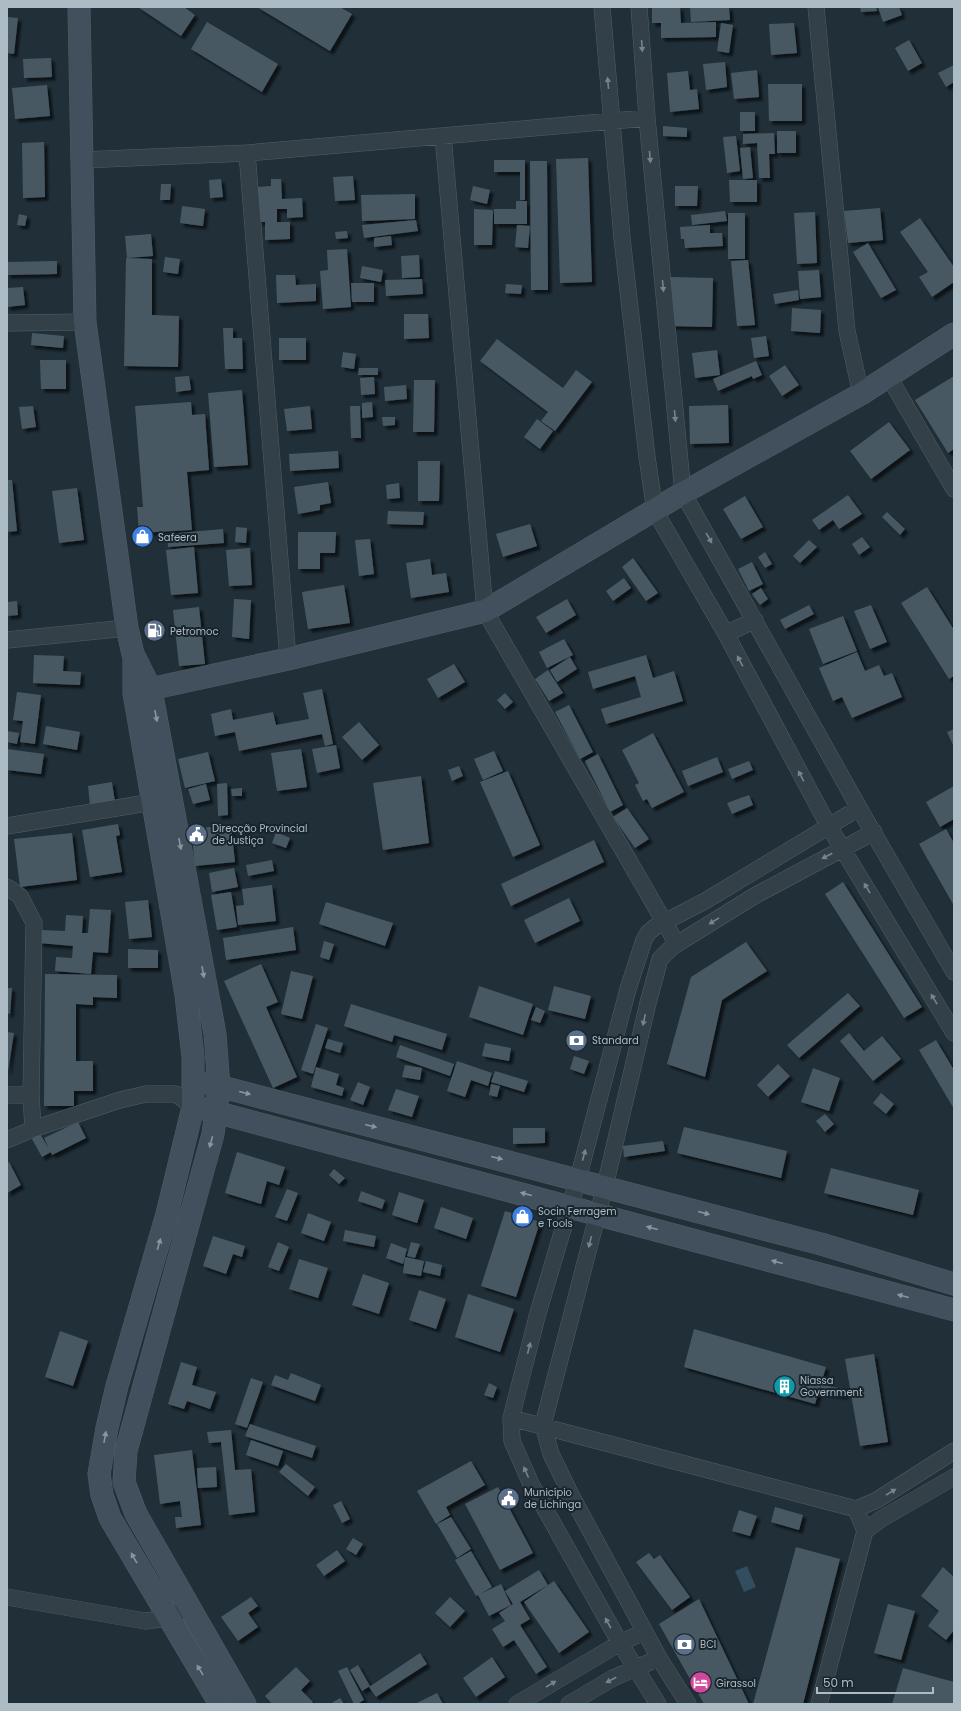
<svg xmlns="http://www.w3.org/2000/svg" width="961" height="1711" viewBox="0 0 961 1711" font-family="Poppins,sans-serif">
<style>
.water{fill:#314d5e}
.building{fill:#475964;filter:url(#shadow)}
.lines{fill:none;stroke-linecap:round;stroke-linejoin:round}
.street-casing{stroke:#515e66;stroke-width:17}
.secondary-casing{stroke:#515e66;stroke-width:23}
.street{stroke:#334048;stroke-width:16}
.secondary{stroke:#41505c;stroke-width:22}
.oneway{fill:#76848d}
.oneway2{fill:#8796a0}
.labels{text-anchor:middle;dominant-baseline:central;stroke-width:4;stroke-linejoin:round;paint-order:stroke}
.poi-label{font-size:10px;fill:#adbbc5;stroke:#19252d;text-anchor:start}
</style>
<defs>
<filter id="shadow"><feDropShadow dx="3.5" dy="3.5" stdDeviation="1" flood-color="#0009"/></filter>
</defs>
<rect width="100%" height="100%" fill="#202f38"/>
<path class="water" d="M747,1566L756,1587L744,1592L735,1571Z"/>
<path class="building" d="M138,7H184L195,15L181,36Z
M257,7H340L352,14L330,51Z
M680,7L681,23L716,22V37L661,38V23H652V8Z
M690,7H729L730,20L691,22Z
M860,7H876L877,11L861,12Z
M878,7H899L902,15L883,22Z
M7,17L18,18L14,54L7,53Z
M207,22L278,64L262,92L191,49Z
M721,23L733,25L729,53L717,51Z
M794,23L797,53L771,55L769,24Z
M909,40L922,63L908,71L895,48Z
M51,58L52,77L24,78L23,59Z
M725,62L727,87L706,90L703,64Z
M954,65V82L946,87L938,73Z
M757,70L759,97L734,99L731,73Z
M688,71L690,90L697,89L699,109L670,112L667,73Z
M768,84H802V121H769Z
M47,85L50,116L15,119L12,88Z
M740,112H755V131H740Z
M663,126L687,128V137L663,136Z
M777,131H796V153H777Z
M774,133L775,154H769L770,178H759L757,143L743,144V134Z
M736,136L740,171L727,173L723,137Z
M44,142L45,197L23,198L22,143Z
M750,147L753,178L743,179L740,148Z
M588,158L592,282L560,283L556,159Z
M494,160H525V200H520V172H494Z
M530,161H547L548,290H531Z
M353,176L355,200L335,201L333,177Z
M221,179L223,197L210,198L209,180Z
M271,179H281L282,199L302,198L303,217L287,218V209H277V222H270H290V239L265,240V222H259L257,187L271,186Z
M729,180H757V202H730Z
M161,184H171L170,200H160Z
M473,186L490,190L487,204L470,200Z
M675,186H698L697,206H675Z
M415,194V219L362,221L361,195Z
M516,201H527V224H494V209H516Z
M182,206L205,209L203,226L180,223Z
M880,208L883,240L848,243L844,211Z
M474,209L493,210L492,245H474Z
M725,211L727,221L692,225L691,215Z
M815,212L817,263L797,264L794,213Z
M728,213H745V259H728Z
M19,214L27,216L25,226L17,225Z
M920,218L954,267V282L932,297L919,277L928,272L900,232Z
M416,220L418,231L364,238L362,225Z
M517,225L530,226L528,248L515,247Z
M710,225V233H722L723,246L685,248L684,239H681L680,227Z
M347,231L348,238L336,239L335,232Z
M151,234L153,256L127,258L125,236Z
M391,236L392,245L374,247V238Z
M868,243L896,290L881,298L853,252Z
M347,249L351,307L323,309L320,271L328,270L327,250Z
M419,255L420,277L402,278L401,256Z
M165,257L180,259L178,274L163,272Z
M126,258L152,259V315L179,316L178,367L124,366Z
M748,260L755,325L737,326L731,261Z
M57,261V274L7,275V262Z
M362,266L383,270L381,282L360,278Z
M819,270L821,297L800,299L798,271Z
M276,275H295L296,285L316,284V301L277,303Z
M670,277L713,278L712,327L669,326Z
M422,279L423,294L386,296L385,280Z
M351,283H374V302H352Z
M506,284L522,285L521,294L505,293Z
M23,287L25,305L7,307V288Z
M798,290L799,300L775,304L773,294Z
M792,308L821,310L820,333L791,331Z
M404,314H428L429,338L404,339Z
M223,328H233V338H242L243,369H225Z
M32,333L64,336L63,348L31,345Z
M766,336L769,356L754,358L751,338Z
M279,338H306V360H279Z
M497,339L563,388L576,370L592,382L555,431L541,421L548,412L480,361Z
M717,350L720,375L695,378L692,353Z
M343,352L356,354L354,369L341,367Z
M40,360H66V389H41Z
M756,361L762,375L753,379L752,376L718,391L713,379Z
M785,365L799,385L782,396L769,376Z
M359,368H378V375H358Z
M189,376L191,390L176,392L175,377Z
M954,376V449L948,453L915,400Z
M374,377L375,394L361,395L360,378Z
M414,380H435L434,432H413Z
M406,385L407,399L385,401L384,387Z
M242,390L248,465L214,467L208,393Z
M191,402L192,415L205,414L209,470L187,472L192,530L139,533L137,507H143L135,406Z
M372,402L373,417L362,418V403Z
M728,405L729,443L690,444L689,406Z
M33,406L36,427L22,429L19,407Z
M310,406L312,429L287,431L284,409Z
M350,406H360L361,438H351Z
M382,417H395V425L383,426Z
M537,419L553,431L540,449L524,437Z
M889,422L910,450L871,479L850,451Z
M338,451L339,468L290,471L289,454Z
M418,461H440L439,501H418Z
M7,480H12L17,531L7,532Z
M328,482L331,503L320,505V510L298,514L294,487Z
M399,483L400,498L387,499L386,485Z
M77,488L84,540L59,543L52,491Z
M848,495L862,514L839,529L833,520L819,530L812,520Z
M745,496L763,527L741,539L723,509Z
M388,511L424,512L423,525L387,524Z
M887,512L905,529L900,535L882,517Z
M530,524L537,546L503,557L496,534Z
M236,527L247,528L246,543L235,542Z
M223,529L224,543L168,547L167,534Z
M298,532H336L335,553H320V569H298Z
M862,537L870,547L859,555L852,544Z
M370,539L374,574L359,576L355,540Z
M809,540L817,547L800,563L793,556Z
M194,547L198,593L171,595L166,550Z
M250,548L252,585L229,586L226,550Z
M765,552L772,564L765,568L758,557Z
M633,558L658,593L646,601L622,567Z
M430,559L432,575L446,573L449,592L411,598L406,563Z
M752,562L763,584L749,591L738,569Z
M624,578L631,588L613,601L606,591Z
M344,585L350,623L308,629L302,592Z
M927,587L954,630V676L949,679L901,603Z
M761,588L768,599L760,605L752,594Z
M234,599L251,600L249,639L232,637Z
M567,599L576,615L546,633L536,617Z
M17,601L18,615L7,616V602Z
M809,605L814,614L785,629L780,620Z
M871,605L887,642L870,649L854,611Z
M199,607L205,664L179,666L173,610Z
M843,616L857,651L823,664L809,629Z
M564,639L573,655L547,668L539,652Z
M857,652L865,671L879,665L884,676L892,673L902,697L852,718L842,697L833,701L819,668Z
M34,655L64,656L63,671L81,672L80,685L33,683Z
M646,655L653,678L674,671L683,701L606,724L601,709L641,697L635,676L593,689L588,672Z
M570,657L577,669L557,682L550,670Z
M454,664L465,682L438,698L427,679Z
M548,670L563,693L549,701L535,679Z
M322,689L333,744L325,746L322,734L239,751L235,732L215,736L211,714L231,709L233,720L273,712L276,725L309,719L303,693Z
M17,692L41,695L35,744L20,742L23,721L13,720Z
M505,693L513,702L505,709L497,700Z
M569,705L593,752L580,759L555,712Z
M359,722L379,745L362,760L342,737Z
M46,726L80,732L77,750L43,744Z
M954,729V747L947,732Z
M7,731L19,733L17,744L7,742Z
M653,733L684,792L652,808L647,799L643,801L635,785L639,783L622,750Z
M336,745L340,768L317,773L312,749Z
M7,749L44,754L41,774L7,770Z
M301,749L307,787L277,791L271,753Z
M494,751L503,771L483,780L474,759Z
M208,752L215,781L185,788L178,759Z
M598,754L623,805L610,812L585,761Z
M717,757L723,772L688,786L682,771Z
M749,761L753,770L732,779L728,769Z
M459,766L463,776L452,781L448,770Z
M508,771L540,845L513,857L480,782Z
M421,776L429,843L383,850L373,783Z
M112,782L115,802L90,805L88,786Z
M227,783L228,815L218,816L217,784Z
M206,784L210,800L193,804L188,789Z
M954,786V819L940,827L926,802Z
M242,788V796H232L231,789Z
M749,795L753,805L732,814L727,803Z
M627,808L649,839L635,848L613,817Z
M118,824L120,835L116,836L122,872L90,877L82,830Z
M231,825L235,862L195,866L191,829Z
M946,829L954,843V906L919,844Z
M276,832L290,838L286,848L272,843Z
M72,833L77,880L20,887L14,839Z
M594,840L604,862L511,906L501,884Z
M272,860L274,871L248,876L246,865Z
M234,868L238,887L212,892L209,873Z
M843,882L922,1007L904,1018L825,894Z
M272,885L276,921L238,925L236,906L244,905L242,889Z
M231,892L237,927L217,930L211,895Z
M569,898L580,921L535,943L524,920Z
M148,900L152,937L129,939L125,902Z
M326,902L393,923L385,946L319,924Z
M90,909L111,910L108,953L93,952L91,974L55,971L56,957L72,958L73,946L39,943L40,930L65,931L66,915L83,916L82,933H88Z
M293,927L296,950L226,960L223,938Z
M324,941L334,944L329,960L320,957Z
M746,942L767,971L722,1000L705,1077L667,1064L691,977Z
M128,949L158,950V968H128Z
M261,964L278,1002L266,1007L297,1077L273,1088L224,981Z
M291,971L313,976L302,1019L281,1014Z
M45,974L117,975V998L93,997V1005L76,1004V1061H93V1091H74V1106H44Z
M479,986L533,1004L523,1035L469,1017Z
M554,986L591,996L585,1019L548,1010Z
M7,988H12L10,1014L7,1013Z
M848,993L860,1006L799,1058L787,1045Z
M351,1004L447,1034L442,1050L394,1035L392,1042L344,1026Z
M536,1007L545,1011L540,1023L531,1020Z
M316,1024L328,1028L313,1074L301,1070Z
M7,1032L14,1033L8,1071H7Z
M849,1033L864,1051L882,1036L901,1059L873,1081L840,1041Z
M328,1039L343,1043L340,1053L325,1048Z
M936,1040L954,1070V1109L919,1050Z
M485,1043L511,1048L509,1061L482,1056Z
M400,1045L454,1064L450,1076L396,1057Z
M574,1056L589,1061L584,1074L570,1069Z
M457,1061L492,1073L488,1086L471,1080L465,1097L447,1091Z
M778,1064L790,1076L768,1097L757,1085Z
M405,1065L422,1068L420,1080L402,1077Z
M316,1067L339,1074L336,1085L344,1088L342,1096L311,1087Z
M813,1068L840,1078L829,1111L801,1102Z
M495,1071L528,1081L524,1092L491,1082Z
M358,1082L370,1087L363,1105L350,1100Z
M491,1084L500,1086L497,1097L489,1095Z
M396,1089L419,1096L412,1117L388,1110Z
M881,1093L894,1104L886,1114L873,1103Z
M825,1114L834,1124L825,1132L816,1121Z
M78,1122L86,1138L52,1155L44,1138Z
M684,1127L787,1151L781,1178L677,1153Z
M513,1128H545V1143L513,1144Z
M40,1134L51,1152L42,1157L32,1139Z
M663,1141L665,1151L624,1157L623,1146Z
M237,1152L285,1167L279,1185L267,1181L261,1204L225,1193Z
M9,1162L21,1185L7,1193V1163Z
M831,1168L919,1190L913,1215L824,1193Z
M334,1169L345,1178L339,1184L329,1175Z
M287,1189L298,1193L287,1221L275,1217Z
M361,1191L385,1200L382,1209L358,1201Z
M399,1192L424,1200L417,1223L392,1215Z
M441,1207L473,1218L466,1239L434,1228Z
M505,1211L540,1222L516,1297L481,1286Z
M308,1213L331,1222L324,1241L301,1233Z
M345,1230L376,1236L374,1247L343,1241Z
M213,1236L245,1246L242,1257L233,1254L226,1274L203,1266Z
M278,1242L289,1247L279,1271L268,1267Z
M411,1242L420,1244L415,1258L407,1256Z
M391,1243L407,1249L403,1264L386,1258Z
M405,1257L424,1261L421,1276L403,1273Z
M299,1259L328,1268L318,1298L289,1289Z
M426,1261L442,1265L440,1276L423,1272Z
M363,1274L389,1283L379,1314L352,1305Z
M419,1290L446,1299L436,1329L409,1320Z
M468,1294L514,1309L500,1352L455,1337Z
M694,1329L826,1367L815,1404L684,1367Z
M60,1331L88,1341L73,1386L45,1377Z
M874,1354L888,1442L860,1446L845,1359Z
M181,1362L197,1367L192,1385L216,1392L210,1409L187,1401L184,1409L168,1404Z
M291,1373L321,1385L315,1401L271,1385L275,1375L288,1380Z
M251,1378L263,1382L247,1428L235,1424Z
M489,1383L497,1387L493,1398L484,1395Z
M821,1385L845,1389L844,1396L820,1392Z
M250,1424L316,1446L312,1458L245,1436Z
M231,1430L235,1470L251,1469L255,1512L229,1515L221,1442L209,1443L207,1432Z
M251,1440L283,1451L278,1466L246,1455Z
M192,1450L201,1525L176,1528L175,1517H182L180,1501L160,1504L154,1455Z
M471,1461L485,1485L446,1507L450,1515L436,1524L417,1491Z
M286,1464L315,1487L308,1496L279,1472Z
M216,1467L217,1487L198,1488L197,1468Z
M498,1487L533,1553L500,1570L465,1504Z
M341,1501L350,1519L342,1523L333,1505Z
M775,1507L803,1515L799,1530L771,1522Z
M739,1510L757,1516L750,1536L732,1531Z
M451,1517L471,1549L457,1558L437,1524Z
M353,1538L363,1544L356,1555L346,1549Z
M796,1547L840,1559L803,1704H753Z
M337,1550L345,1561L324,1576L316,1565Z
M471,1551L492,1587L480,1594L501,1584L511,1605L489,1616L478,1595L476,1596L455,1560Z
M649,1553L654,1559L660,1555L690,1597L672,1610L636,1562Z
M943,1567L954,1577V1630L946,1640L928,1626L939,1611L921,1596Z
M539,1570L548,1585L520,1602L530,1619L520,1625L547,1667L536,1674L514,1640L503,1647L492,1629L505,1621L499,1613L513,1604L505,1591Z
M554,1581L589,1632L559,1653L524,1602Z
M251,1597L258,1606L248,1613L258,1627L238,1641L221,1617Z
M450,1597L465,1611L450,1627L435,1613Z
M699,1599L749,1704H704L659,1624Z
M888,1604L915,1611L901,1660L874,1653Z
M420,1653L427,1664L376,1697L369,1687Z
M492,1657L505,1677L476,1697L463,1678Z
M358,1665L370,1686L362,1691L350,1670Z
M296,1667L310,1681L301,1690L313,1702L311,1704H272L265,1696Z
M347,1667L364,1700L357,1704H354L338,1671Z
M903,1668L954,1682V1704H892Z
M437,1693L443,1704H415Z
M340,1698L344,1704H330Z"/>
<g class="lines">
<defs>
<path id="street" d="M602,7L622,238L647,457L655,511L726,634L828,825L954,1033
M639,7L647,118L683,493L859,808L954,972
M816,7L847,331L861,394
M443,136L485,611L677,944
M247,153L288,659
M82,160L247,153L647,118
M7,323L85,322
M889,377L954,489
M726,634L755,620
M7,640L127,628
M7,826L153,802
M7,887L20,896L34,923L31,1095L33,1129
M7,1095H31
M7,1140L33,1129L120,1100L146,1094H176L193,1107
M511,1418L856,1509L877,1500L954,1451
M543,1506L571,1495
M865,1531L881,1519L954,1477
M7,1597L145,1621L169,1618L188,1607
M517,1704L620,1643L644,1632
M569,1704L613,1678L659,1658
M658,1704L620,1643L531,1484L512,1441L511,1418L538,1313L578,1179L628,989L644,940L648,933L655,927L705,901L859,808
M688,1704L659,1658L571,1495L551,1454L543,1425L605,1186L648,1003L660,959L672,947L756,895L874,832
M819,1704L865,1531L856,1509"/>
<path id="secondary" d="M79,7L85,322L127,628L133,654L151,690L215,1034L219,1087L213,1134L126,1451L124,1482L136,1514L245,1704
M134,660V693L186,995L193,1057V1107L167,1214L117,1386L107,1428L99,1474L102,1495L110,1518L220,1704
M136,692L288,659L485,611L683,493L861,394L954,334
M207,1083L821,1244L954,1284
M204,1109L954,1310"/>
</defs>
<use href="#street" class="street-casing"/>
<use href="#secondary" class="secondary-casing"/>
<use href="#street" class="street"/>
<use href="#secondary" class="secondary"/>
</g>
<defs><path id="oneway-solid" d="M-6-.8H1V-3.2L6.5 0L1 3.2V.8H-6Z"/></defs>
<g class="oneway">
<use href="#oneway-solid" transform="translate(642 46) rotate(86)"/>
<use href="#oneway-solid" transform="translate(608 83) rotate(-95)"/>
<use href="#oneway-solid" transform="translate(650 157) rotate(85)"/>
<use href="#oneway-solid" transform="translate(663 286) rotate(85)"/>
<use href="#oneway-solid" transform="translate(675 416) rotate(85)"/>
<use href="#oneway-solid" transform="translate(709 538) rotate(60)"/>
<use href="#oneway-solid" transform="translate(740 661) rotate(-118)"/>
<use href="#oneway-solid" transform="translate(801 776) rotate(-118)"/>
<use href="#oneway-solid" transform="translate(827 856) rotate(152)"/>
<use href="#oneway-solid" transform="translate(867 888) rotate(-121)"/>
<use href="#oneway-solid" transform="translate(714 921) rotate(148)"/>
<use href="#oneway-solid" transform="translate(934 999) rotate(-121)"/>
<use href="#oneway-solid" transform="translate(644 1020) rotate(103)"/>
<use href="#oneway-solid" transform="translate(584 1155) rotate(-75)"/>
<use href="#oneway-solid" transform="translate(590 1242) rotate(104)"/>
<use href="#oneway-solid" transform="translate(529 1348) rotate(-76)"/>
<use href="#oneway-solid" transform="translate(526 1472) rotate(-114)"/>
<use href="#oneway-solid" transform="translate(891 1492) rotate(-31)"/>
<use href="#oneway-solid" transform="translate(608 1623) rotate(-119)"/>
<use href="#oneway-solid" transform="translate(611 1680) rotate(152)"/>
<use href="#oneway-solid" transform="translate(551 1684) rotate(-31)"/>
</g>
<g class="oneway2">
<use href="#oneway-solid" transform="translate(156 716) rotate(79)"/>
<use href="#oneway-solid" transform="translate(180 844) rotate(79)"/>
<use href="#oneway-solid" transform="translate(203 972) rotate(80)"/>
<use href="#oneway-solid" transform="translate(245 1093) rotate(14)"/>
<use href="#oneway-solid" transform="translate(371 1126) rotate(14)"/>
<use href="#oneway-solid" transform="translate(211 1142) rotate(105)"/>
<use href="#oneway-solid" transform="translate(497 1158) rotate(14)"/>
<use href="#oneway-solid" transform="translate(526 1194) rotate(-165)"/>
<use href="#oneway-solid" transform="translate(704 1213) rotate(15)"/>
<use href="#oneway-solid" transform="translate(652 1228) rotate(-165)"/>
<use href="#oneway-solid" transform="translate(159 1244) rotate(-74)"/>
<use href="#oneway-solid" transform="translate(777 1262) rotate(-165)"/>
<use href="#oneway-solid" transform="translate(903 1296) rotate(-165)"/>
<use href="#oneway-solid" transform="translate(105 1437) rotate(-80)"/>
<use href="#oneway-solid" transform="translate(134 1558) rotate(-120)"/>
<use href="#oneway-solid" transform="translate(200 1670) rotate(-121)"/>
</g>
<defs>
<symbol id="shop-disc" viewBox="-11 -11 22 22"><circle r="9.5" fill="#3f7fe0" stroke="#19252d"/><path d="M-5-2.5h2.3a2.7 3.5 0 0 1 5.4 0H5L5.5 6h-11ZM-1.5-2.5h3a1.5 2.3 0 0 0-3 0Z" fill="#fff"/></symbol>
<symbol id="fuel-disc" viewBox="-11 -11 22 22"><circle r="9.5" fill="#5c6f8a" stroke="#19252d"/><path d="M-5.5-6h7V0h2V4h1.3V-2.5L3-4.5l.8-.8L6-3V5H2.5V1h-1V6h-7ZM-4.2-4.7v3.2H.2V-4.7Z" fill="#fff"/></symbol>
<symbol id="civic-disc" viewBox="-11 -11 22 22"><circle r="9.5" fill="#5c6f8a" stroke="#19252d"/><path d="M-.6-6.5H3V-4.5H.6V-3L4-1V1h2V6H-6V1h2V-1L-.6-3ZM-1.2 2.5V6h2.4V2.5Z" fill="#fff"/></symbol>
<symbol id="bank-disc" viewBox="-11 -11 22 22"><circle r="9.5" fill="#5c6f8a" stroke="#19252d"/><path d="M-6-4H6V4H-6ZM0-2.3a2.3 2.3 0 1 0 0 4.6a2.3 2.3 0 1 0 0-4.6Z" fill="#fff"/></symbol>
<symbol id="building-disc" viewBox="-11 -11 22 22"><circle r="9.5" fill="#0f9aa8" stroke="#19252d"/><path d="M-4-6H4V6H1V3H-1V6H-4ZM-2.5-4.3h1.7v1.8h-1.7ZM.8-4.3h1.7v1.8H.8ZM-2.5-1h1.7V.8h-1.7ZM.8-1h1.7V.8H.8Z" fill="#fff"/></symbol>
<symbol id="hotel-disc" viewBox="-11 -11 22 22"><circle r="9.5" fill="#d1479c" stroke="#19252d"/><path d="M-6-4.5h1.5V1H6V5H4.5V3h-9V5H-6ZM-4 0a1.8 1.8 0 1 1 3.6 0ZM.5 0V-2.5h3Q6-2.5 6 0Z" fill="#fff"/></symbol>
</defs>
<g fill-rule="evenodd">
<use href="#shop-disc" x="130" y="524" width="25" height="25"/>
<use href="#fuel-disc" x="142" y="618" width="25" height="25"/>
<use href="#civic-disc" x="184" y="822" width="25" height="25"/>
<use href="#bank-disc" x="564" y="1028" width="25" height="25"/>
<use href="#shop-disc" x="510" y="1204" width="25" height="25"/>
<use href="#building-disc" x="772" y="1374" width="25" height="25"/>
<use href="#civic-disc" x="496" y="1486" width="25" height="25"/>
<use href="#bank-disc" x="672" y="1632" width="25" height="25"/>
<use href="#hotel-disc" x="688" y="1670" width="25" height="25"/>
</g>
<g class="labels">
<g class="poi-label">
<text x="158" y="537">Safeera</text>
<text x="170" y="631">Petromoc</text>
<text x="212" y="828">Direcção Provincial<tspan x="212" dy="12">de Justiça</tspan></text>
<text x="592" y="1040">Standard</text>
<text x="538" y="1211">Socin Ferragem<tspan x="538" dy="12">e Tools</tspan></text>
<text x="800" y="1380">Niassa<tspan x="800" dy="12">Government</tspan></text>
<text x="524" y="1492">Município<tspan x="524" dy="12">de Lichinga</tspan></text>
<text x="700" y="1644">BCI</text>
<text x="716" y="1683">Girassol</text>
</g>
</g>
<rect width="961" height="1711" fill="none" stroke="#adbbc5" stroke-width="16"/>
<path d="M817 1687v6h116v-6" fill="none" stroke="#adbbc5" stroke-width="2"/>
<text x="823" y="1687" font-size="12" fill="#adbbc5" stroke="#19252d" stroke-width="3" paint-order="stroke">50 m</text>
</svg>
